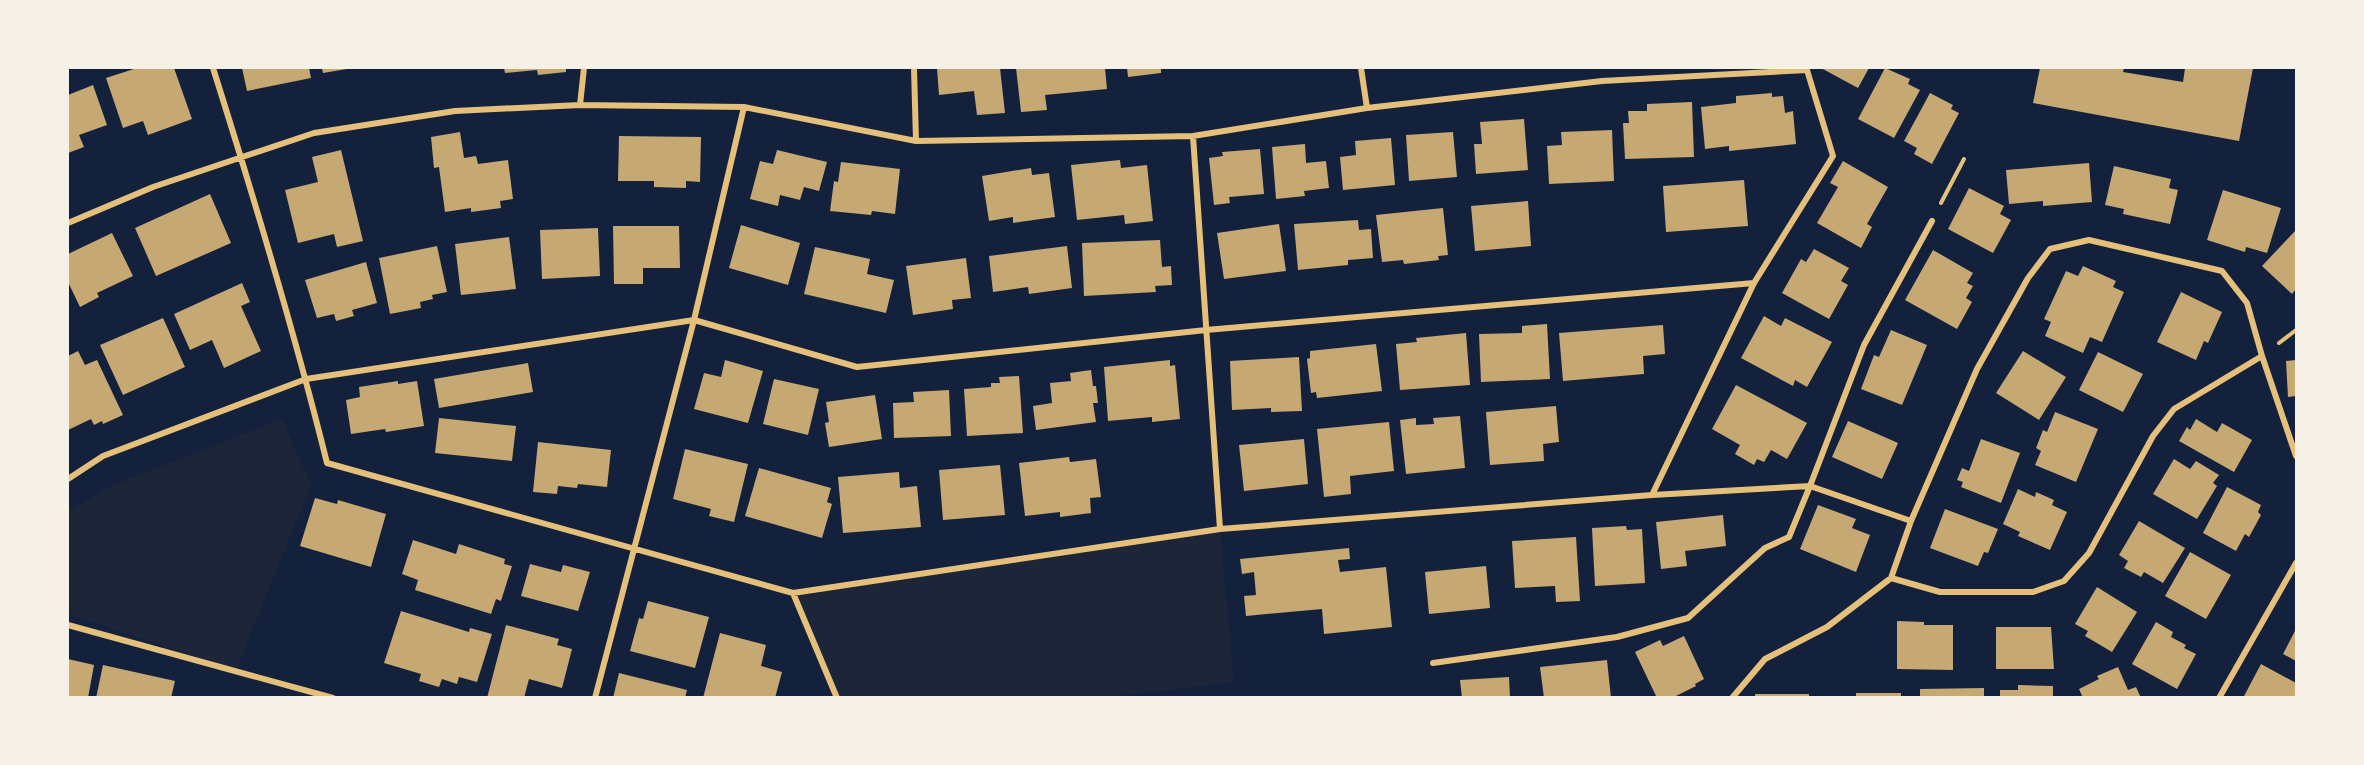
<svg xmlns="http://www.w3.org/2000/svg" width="2364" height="765" viewBox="0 0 2364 765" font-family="Barlow,sans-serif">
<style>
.green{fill:#1d2539}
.building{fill:#c6a872}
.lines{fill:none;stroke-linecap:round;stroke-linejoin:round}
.path{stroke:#e5c07b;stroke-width:4}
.minor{stroke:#e5c07b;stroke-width:6}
</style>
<rect width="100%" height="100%" fill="#14213d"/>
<path class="green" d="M282,419L311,485L236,670L68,614V511L113,485Z
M1220,529L1234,682L1100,698L837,697L793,593Z"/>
<path class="building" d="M137,68H174L192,119L148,135L143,121L123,128L106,78Z
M242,68H309L311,78L247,91Z
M322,68H347V69L323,73Z
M504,68H566V72L538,75L537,70L505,73Z
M937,68H1000L1005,113L977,115L974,91L939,95Z
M1016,68H1105L1107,89L1045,95L1047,110L1021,112Z
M1127,68H1161V73L1128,77Z
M1821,68H1869L1858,88Z
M1885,68L1910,79L1908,84L1920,90L1894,138L1858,119Z
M2040,68H2124L2123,72L2183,82L2185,68H2253L2239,141L2033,103Z
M93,85L107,125L79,135L84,147L68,153V95Z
M1772,93V97L1783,96L1785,113L1793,111L1796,144L1729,151V146L1705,149L1701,107L1736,103V96Z
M1930,93L1953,105L1951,109L1959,113L1932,164L1914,154L1917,148L1904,141Z
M1692,102L1694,157L1625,159L1623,123H1629L1628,111H1647V104Z
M1524,119L1528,170L1476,174L1474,144H1482L1480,122Z
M1612,130L1614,181L1549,184L1547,146L1562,145L1561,132Z
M460,132L464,158L476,156L478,164L508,160L513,199L500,201L501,208L471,212V208L445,212L439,167L434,168L431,137Z
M1453,132L1457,177L1409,181L1406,135Z
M619,136L701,137L700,182L686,181V188L654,187V181H618Z
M1391,138L1395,185L1343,190L1340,157L1356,155L1355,141Z
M1305,144L1306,163L1326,161L1329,188L1304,191L1305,196L1276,199L1272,147Z
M1260,149L1264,194L1229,197L1230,203L1214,205L1209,158L1223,156L1222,152Z
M341,150L363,241L337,247L334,234L298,243L285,190L318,182L312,157Z
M777,150L827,162L819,191L804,187L800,200L780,195L778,206L750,199L760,161L773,164Z
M1120,160L1121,168L1147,165L1153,221L1125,224L1124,215L1077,220L1071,165Z
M1843,161L1888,187L1867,224L1872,227L1861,248L1817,223L1838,187L1830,183Z
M841,162L900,169L895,214L872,211L871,215L830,211L834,181L838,182Z
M2089,163L2092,202L2043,206V201L2009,204L2006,170Z
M2114,166L2171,179L2169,188L2178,190L2170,224L2123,214L2124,209L2105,205Z
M1031,168L1032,175L1049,173L1055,217L1013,223V217L989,221L982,176Z
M1744,180L1748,226L1666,232L1663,186Z
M1969,188L2004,206L2000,214L2011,220L1993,253L1948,229Z
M2223,190L2281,208L2267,253L2246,247L2245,252L2207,240Z
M210,194L231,243L156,276L135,228Z
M1528,201L1531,246L1475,251L1471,206Z
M1443,208L1448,255L1438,256L1439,260L1404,264L1403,260L1382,262L1376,215Z
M1358,220L1359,230L1371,229L1373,258L1348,260V265L1298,270L1294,224Z
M1279,224L1286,271L1224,279L1217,233Z
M741,225L800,243L788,285L729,268Z
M613,226H679L680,268H643V284H614Z
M598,228L600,276L542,279L540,230Z
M2296,230V289L2292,294L2262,266Z
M112,233L133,276L97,293L99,297L80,307L68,282V254Z
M509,237L516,289L461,295L455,244Z
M1160,240L1162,267L1171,266L1172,285L1155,286L1156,292L1084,296L1082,243Z
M437,246L447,292L432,295L433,299L420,302L421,308L390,314L379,258Z
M1067,246L1072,288L1029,294L1028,287L993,292L989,256Z
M815,247L870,259L867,274L894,280L886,313L804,294Z
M1814,249L1849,268L1841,281L1848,285L1829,319L1782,293L1801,259L1806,262Z
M1933,250L1973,273L1967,283L1973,286L1966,298L1972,302L1957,329L1905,300Z
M966,258L971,298L952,300L953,309L913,315L906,266Z
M366,262L377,303L352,310L354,316L336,321L334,314L317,318L305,280Z
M2083,266L2116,281L2113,287L2124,292L2102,342L2090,337L2083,353L2045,336L2051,322L2044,319L2066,271L2078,276Z
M242,283L250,302L241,306L261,351L224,368L212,340L190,350L174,314Z
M2181,292L2222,312L2208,343L2204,341L2196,360L2157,342Z
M1764,316L1781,326L1785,318L1832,342L1807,387L1795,380L1793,386L1741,358Z
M163,318L185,367L123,395L100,345Z
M1547,324L1550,379L1481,382L1479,334L1522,333V326Z
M1663,325L1665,354L1643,356L1644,374L1563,381L1559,333Z
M1891,330L1927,345L1902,405L1861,389L1874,355L1879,357Z
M1466,333L1470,385L1400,390L1396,344L1417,342L1416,338Z
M1376,344L1382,391L1317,398L1316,392L1311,393L1307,359L1310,358V351Z
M78,351L85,365L97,360L123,415L103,424L102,421L94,425L91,419L68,430V356Z
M2023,351L2066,377L2039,420L1996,393Z
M2098,352L2143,374L2123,412L2079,390Z
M1299,357L1302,411L1271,412V408L1232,410L1230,361Z
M725,360L763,371L748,423L694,409L704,373L721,377Z
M1170,360V366L1175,365L1180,419L1152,422V417L1108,421L1104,367Z
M2296,360V396L2288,397L2286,361Z
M528,363L533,392L439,408L434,379Z
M1091,370L1093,386H1096L1098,403H1093L1096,422L1036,430L1033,406L1052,403L1050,383L1071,381L1070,373Z
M1019,376L1023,433L967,436L964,389L991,387V383H1000L999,377Z
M774,379L819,389L808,435L763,424Z
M398,381V384L417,381L424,426L386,432L385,429L351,434L346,400L360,397L359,387Z
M1736,385L1807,423L1787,459L1771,450L1764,462L1757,459L1754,465L1735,454L1740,445L1712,429Z
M949,390L951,436L894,438L893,403L914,402L913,392Z
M875,395L882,439L829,447L825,423L829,422L826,402Z
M1556,406L1559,442L1543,444L1544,461L1490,465L1486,412Z
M2055,412L2098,429L2076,482L2035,465L2041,451L2036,448L2043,430L2047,432Z
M1460,416L1465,468L1406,474L1400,420L1416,418V425L1434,424L1433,418Z
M439,418L516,426L512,461L435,453Z
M2196,419L2217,432L2222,423L2252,440L2234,472L2179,441L2187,427L2190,430Z
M1848,421L1898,443L1882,479L1832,457Z
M1389,422L1394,471L1350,476L1351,494L1324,497L1317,429Z
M1304,439L1308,484L1244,491L1239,445Z
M1981,439L2020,453L2001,503L1961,487L1963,482L1957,480L1962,468L1969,471Z
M538,442L611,450L607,487L578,484L577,488L558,486L557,494L533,492Z
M685,449L748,464L734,522L709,516L711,509L673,499Z
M1069,457L1070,462L1096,459L1101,497L1090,498L1091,513L1060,517V512L1025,516L1019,463Z
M2174,459L2190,469L2196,461L2219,475L2213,483L2217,486L2197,519L2153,494Z
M1000,465L1005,515L943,520L939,470Z
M759,468L831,488L827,502L832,504L822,538L745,516Z
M899,472L900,488L917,486L921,527L843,533L838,477Z
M2227,487L2261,505L2258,512L2261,515L2249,537L2245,534L2236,551L2203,533Z
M2018,489L2035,497L2036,492L2054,500L2052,505L2067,512L2050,550L2018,536L2020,532L2003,524Z
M315,498L337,504L338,500L386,514L371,567L300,546Z
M1818,505L1856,519L1852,528L1870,535L1856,572L1800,549Z
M1945,509L1998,529L1988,553L1984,552L1978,566L1930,548Z
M1723,515L1726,546L1685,551L1687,566L1661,569L1656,522Z
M2139,521L2185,548L2163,583L2144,572L2141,577L2124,568L2128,561L2119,555Z
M1626,526L1627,530L1642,529L1645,583L1595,586L1592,528Z
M1576,537L1580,601L1556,602L1555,586L1515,588L1512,541Z
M413,540L456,554L459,544L505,559L504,564L512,566L501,601L496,599L491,614L415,590L418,580L402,574Z
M1349,548L1350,559L1338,560L1340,572L1386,567L1392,627L1324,634L1322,609L1246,616L1244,596L1256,595L1254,572L1242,574L1240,559Z
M2190,552L2231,575L2206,619L2165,596Z
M530,564L561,572L563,565L590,572L578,611L521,596Z
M1486,566L1490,608L1429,614L1425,572Z
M2097,587L2137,612L2112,652L2085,636L2088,631L2075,624Z
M648,601L709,617L695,668L630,651L639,618L643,619Z
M401,611L469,632L470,628L492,634L477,682L459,677L457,684L442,679L439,687L419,681L421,674L384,663Z
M1897,621L1924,622V625H1953V670L1897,669Z
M2156,622L2173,632L2171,637L2186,645L2184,648L2196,654L2177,689L2132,664Z
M506,625L559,639L557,645L572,649L562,688L529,679L524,698H487Z
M1996,627H2051L2054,669H1996Z
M2296,629V661L2283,654Z
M720,633L766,645L761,666L782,672L775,698H703Z
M1684,636L1704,679L1695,684L1696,686L1672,698H1657L1635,652L1660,640L1663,646Z
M68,659L94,665L88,698H68Z
M1607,660L1611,698H1544L1540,667Z
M2261,664L2296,683V698H2243Z
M103,665L175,681L171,698H96Z
M2118,667L2128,690L2136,687L2141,698H2083L2079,689L2099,679L2097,676Z
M619,673L687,690L685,698H613Z
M1509,677L1510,698H1462L1460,680Z
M2018,685L2053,686V698H2000V690H2018Z
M1984,688V698H1920V689Z
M1856,693H1901V698H1856Z
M1755,694H1809V698H1755Z"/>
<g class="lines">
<path class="path" d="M1941,203L1964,159
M2279,343L2296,330"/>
<path class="minor" d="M914,68L916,141
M1361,68L1367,108
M580,105L584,68
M1193,136L1220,529
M68,223L153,187L314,133L455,111L580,105L744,107L916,141L1193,136L1367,108L1602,81L1807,70L1833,156L1754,283L1652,495L1220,529L793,593L327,463C294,330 254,198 213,68
M68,479L103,456L306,379L694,320L857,367L1206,330L1754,283
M1652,495L1810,486L1864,345L1932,221
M1891,578L1940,592H2033L2064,581L2089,553L2153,436L2174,409L2262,356
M793,593L837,698
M68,625L333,698
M1433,663L1617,637L1688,618L1765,548L1789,537L1810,486L1911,521
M595,698L694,320L744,107
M1732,698L1765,659L1827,627L1891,578L1911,521L1977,369L2028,278L2050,249L2089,240L2222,271L2247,303L2262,356L2296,456
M2219,698L2296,563"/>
</g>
<rect width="2364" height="765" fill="none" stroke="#f6f1e7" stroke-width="138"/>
</svg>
